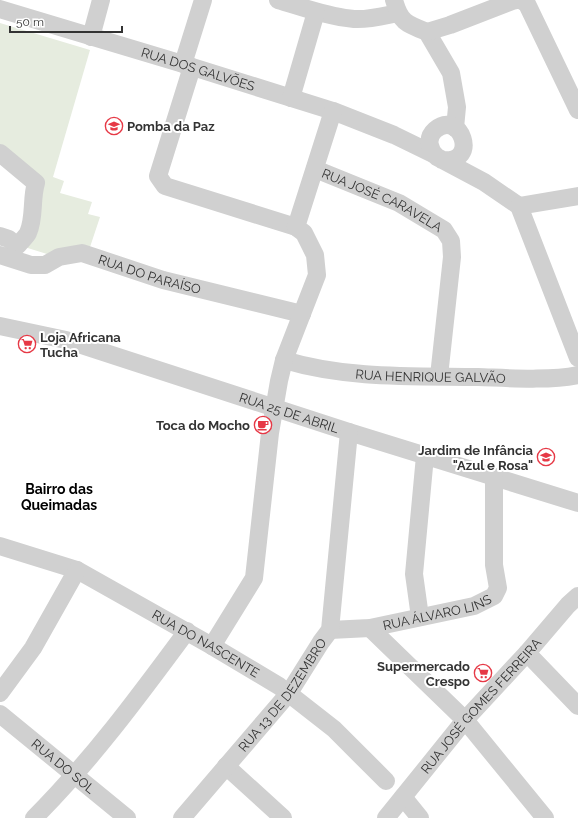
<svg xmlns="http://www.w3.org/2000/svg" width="578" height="818" viewBox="0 0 578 818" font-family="Raleway,sans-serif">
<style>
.green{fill:#e6ecdf}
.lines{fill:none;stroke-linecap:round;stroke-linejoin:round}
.minor{stroke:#d0d0d0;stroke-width:18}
.labels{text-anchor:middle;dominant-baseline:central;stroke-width:4;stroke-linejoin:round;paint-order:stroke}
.street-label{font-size:13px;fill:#333;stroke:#fff}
.poi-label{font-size:13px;font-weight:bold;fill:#333;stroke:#fff;text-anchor:end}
.neighbourhood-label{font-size:14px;font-weight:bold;fill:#000;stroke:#fff}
</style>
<rect width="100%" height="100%" fill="#fff"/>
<path class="green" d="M0,23L90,50L53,177L64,181L60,193L92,202L88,214L100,217L90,247L47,254L18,245L33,192L0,150Z"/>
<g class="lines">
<g class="minor">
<path d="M278,0C302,7 329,17 354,19C369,20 383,16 398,13"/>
<path d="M394,0C400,22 406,24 427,32L451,73L457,107L455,128"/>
<path d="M521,0L527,4L578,110"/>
<path id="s1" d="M0,9L183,64L333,111L394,135L433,154"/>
<path d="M427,32L450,25L512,1L517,0"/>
<path d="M91,37L101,0"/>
<path d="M183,64L203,0"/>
<path d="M192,67L158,176L165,186L296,227"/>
<path d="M291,98L316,12"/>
<path d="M0,155V153L36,183C31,199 35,218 28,233C26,237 21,241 18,245L14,244L9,239L0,236"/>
<path d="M442,160C481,164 460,108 435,130C426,138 429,150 437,157L484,182L519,206L578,358"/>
<path id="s2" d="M315,169L399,203L444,230L451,241L452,257L439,376"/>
<path d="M519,206L578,196"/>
<path id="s3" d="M0,255L31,265H45L59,257L82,253L163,280L302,314"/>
<path id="s4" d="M0,326L66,340L349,432L578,503"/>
<path id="s5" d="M284,360C347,379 413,376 478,377C508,378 549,381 578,375"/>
<path id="s6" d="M0,546L77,570L212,646L279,686L334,729L386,781"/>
<path d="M420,617L414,574L425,456"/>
<path d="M370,628L465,720L545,818"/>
<path id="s7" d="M330,630L370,628L474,606L494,596L498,588L494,565V477"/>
<path d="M212,646L254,578L270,433L279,381L284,360L317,275L315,255L304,233L296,227L333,111"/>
<path d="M527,653L578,706"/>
<path d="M0,693L33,648L77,570"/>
<path id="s8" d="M0,714L127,818"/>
<path d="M226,766L283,818"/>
<path d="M403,797L420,818"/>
<path d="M34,818C91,761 139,696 187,631"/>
<path id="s9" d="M182,818L289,693L321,642L330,630L349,432"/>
<path id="s10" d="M386,818L465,720L527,653L568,605L578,596"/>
</g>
</g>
<defs>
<symbol id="school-ring" viewBox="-11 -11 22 22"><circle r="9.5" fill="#fff" stroke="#e63946" stroke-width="1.5"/><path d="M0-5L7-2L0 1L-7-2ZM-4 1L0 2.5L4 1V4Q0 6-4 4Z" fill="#e63946"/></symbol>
<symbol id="supermarket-ring" viewBox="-11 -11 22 22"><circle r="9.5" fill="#fff" stroke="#e63946" stroke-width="1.5"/><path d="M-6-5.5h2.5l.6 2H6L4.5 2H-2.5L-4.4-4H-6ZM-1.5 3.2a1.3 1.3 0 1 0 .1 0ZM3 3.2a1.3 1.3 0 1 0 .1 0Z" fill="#e63946"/></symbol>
<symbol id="cafe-ring" viewBox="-11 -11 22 22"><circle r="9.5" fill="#fff" stroke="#e63946" stroke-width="1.5"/><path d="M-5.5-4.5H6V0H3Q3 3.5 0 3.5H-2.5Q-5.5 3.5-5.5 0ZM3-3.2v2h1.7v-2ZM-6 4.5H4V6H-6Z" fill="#e63946"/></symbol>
</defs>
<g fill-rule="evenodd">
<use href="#school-ring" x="104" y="116" width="20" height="20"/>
<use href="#supermarket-ring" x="17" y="334" width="20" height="20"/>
<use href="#cafe-ring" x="253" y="415" width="20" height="20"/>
<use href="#school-ring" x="536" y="447" width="20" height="20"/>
<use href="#supermarket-ring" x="473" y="663" width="20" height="20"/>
</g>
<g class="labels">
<g class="street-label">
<text stroke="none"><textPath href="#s1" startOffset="207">RUA DOS GALVÕES</textPath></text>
<text stroke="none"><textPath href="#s2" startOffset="74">RUA JOSÉ CARAVELA</textPath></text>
<text stroke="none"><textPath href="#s3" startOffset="157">RUA DO PARAÍSO</textPath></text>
<text stroke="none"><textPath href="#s5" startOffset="148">RUA HENRIQUE GALVÃO</textPath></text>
<text stroke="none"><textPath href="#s4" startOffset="302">RUA 25 DE ABRIL</textPath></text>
<text stroke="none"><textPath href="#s7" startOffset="109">RUA ÁLVARO LINS</textPath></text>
<text stroke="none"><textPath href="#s6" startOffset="229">RUA DO NASCENTE</textPath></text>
<text stroke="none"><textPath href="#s9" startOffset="159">RUA 13 DE DEZEMBRO</textPath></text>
<text stroke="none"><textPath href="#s10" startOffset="147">RUA JOSÉ GOMES FERREIRA</textPath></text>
<text stroke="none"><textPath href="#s8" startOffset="82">RUA DO SOL</textPath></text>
</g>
<g class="poi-label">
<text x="127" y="126" text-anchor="start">Pomba da Paz</text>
<text x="40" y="337" text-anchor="start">Loja Africana<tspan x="40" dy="15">Tucha</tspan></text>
<text x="250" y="425">Toca do Mocho</text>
<text x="533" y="450">Jardim de Infância<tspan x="533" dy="15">"Azul e Rosa"</tspan></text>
<text x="470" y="666">Supermercado<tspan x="470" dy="15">Crespo</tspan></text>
</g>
<g class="neighbourhood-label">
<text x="59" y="489">Bairro das<tspan x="59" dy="16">Queimadas</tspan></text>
</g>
</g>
<path d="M10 26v6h112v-6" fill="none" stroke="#333333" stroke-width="2"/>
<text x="16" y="26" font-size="12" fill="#333333" stroke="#ffffff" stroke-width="3" paint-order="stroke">50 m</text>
</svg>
